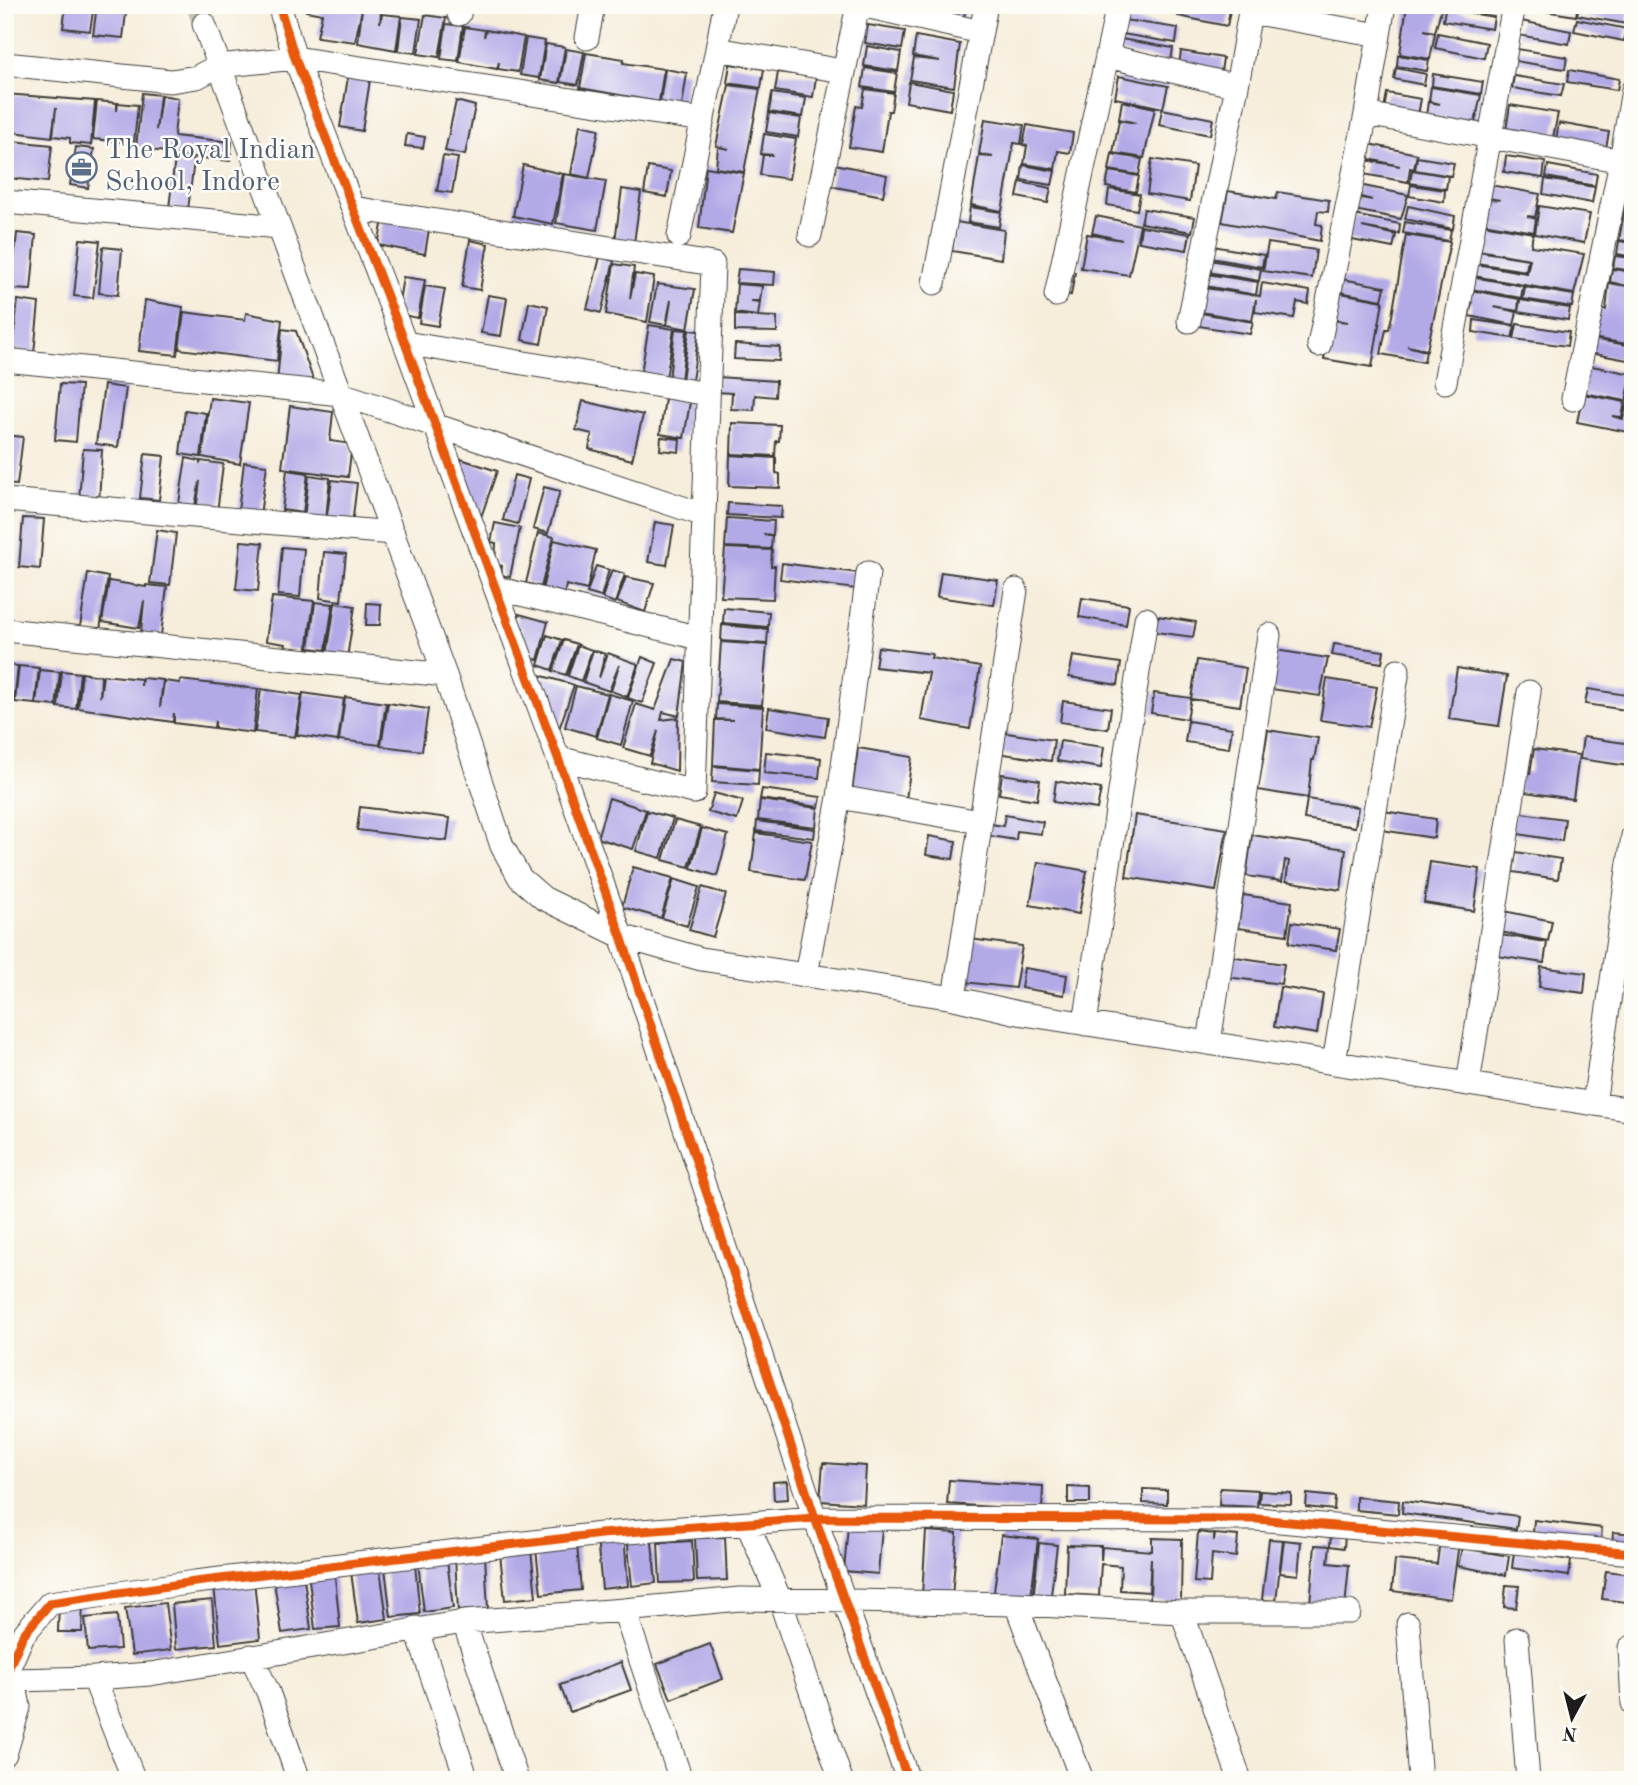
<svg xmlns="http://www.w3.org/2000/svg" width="1638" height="1785" viewBox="0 0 1638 1785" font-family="'Old Standard TT',serif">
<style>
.building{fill:#b2a9e7}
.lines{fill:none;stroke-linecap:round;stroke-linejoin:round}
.minor-tunnel{stroke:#cac3b4;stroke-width:23;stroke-dasharray:23 11;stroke-linecap:butt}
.minor-casing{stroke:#3d3b38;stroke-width:25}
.minor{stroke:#fff;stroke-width:23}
.cycleway-casing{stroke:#fdfcf7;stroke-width:13}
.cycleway{stroke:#e8590c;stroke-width:9}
.labels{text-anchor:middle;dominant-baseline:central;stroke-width:5;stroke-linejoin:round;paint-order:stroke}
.service-label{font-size:28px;fill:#4e5e75;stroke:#fdfcf7;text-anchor:start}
</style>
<rect width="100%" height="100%" fill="#fdfcf7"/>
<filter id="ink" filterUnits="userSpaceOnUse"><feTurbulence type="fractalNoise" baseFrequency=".0143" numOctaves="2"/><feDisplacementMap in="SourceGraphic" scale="14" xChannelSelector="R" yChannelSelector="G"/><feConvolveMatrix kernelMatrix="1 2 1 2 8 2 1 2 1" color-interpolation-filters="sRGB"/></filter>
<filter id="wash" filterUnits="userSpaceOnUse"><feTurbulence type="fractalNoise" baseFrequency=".00686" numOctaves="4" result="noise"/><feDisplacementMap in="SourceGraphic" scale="28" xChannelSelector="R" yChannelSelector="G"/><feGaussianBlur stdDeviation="1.57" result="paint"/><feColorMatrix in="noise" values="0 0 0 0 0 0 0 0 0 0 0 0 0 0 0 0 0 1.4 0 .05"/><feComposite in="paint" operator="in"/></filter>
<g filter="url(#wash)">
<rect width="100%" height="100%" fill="#f6edda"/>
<g id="blocks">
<path class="building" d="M66,5H94L90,31L63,28Z
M97,5H127L123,38L93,35Z
M307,5H344L362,9L355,42L317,37L322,14L306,11Z
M918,5H966L964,18L917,8Z
M1180,5H1231L1227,26L1178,16Z
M1407,5L1442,6L1435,32L1424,30L1435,33L1430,59L1400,54Z
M1527,5H1578L1576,16L1526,8Z
M1579,5L1629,12L1627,24L1577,15Z
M362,9L381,11L380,23L382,14L401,16L396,50L358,43Z
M1445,9L1494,17L1492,29L1443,21Z
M425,15L446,18L439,57L418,54Z
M402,17L421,19L416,53L398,51Z
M1577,19L1627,29L1624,41L1574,31Z
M1124,20L1178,28L1176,43L1122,34Z
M1521,21L1571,31L1569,44L1518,35Z
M446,24L463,26L458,61L441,59Z
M868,25L905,31L902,49L865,43Z
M465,27L485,30L484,37L486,30L524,37L518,72L498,69L499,62L497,69L459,62Z
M1438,33L1487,43L1484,58L1435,48Z
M916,36L960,44L954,87L910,80L914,58L940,61L913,56Z
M526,38L545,41L539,78L520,75Z
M1121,39L1173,48L1171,61L1118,52Z
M546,44L565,47L559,83L540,80Z
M867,46L901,52L898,71L864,66Z
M566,49L584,52L578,85L560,82Z
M1517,49L1567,57L1565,69L1515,61Z
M1181,51L1223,58L1221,72L1179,65Z
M586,53L624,59L623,63L664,69L659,102L580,88Z
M1398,55L1429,60L1427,71L1397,66Z
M730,64L764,69L761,88L727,83Z
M865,68L897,73L894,92L862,87Z
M1396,68L1426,74L1424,85L1394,79Z
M665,69L687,73L682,106L660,102Z
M1569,70L1619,79L1617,90L1567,82Z
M778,72L816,77L813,97L775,91Z
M1433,74L1483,82L1481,94L1432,86Z
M1119,76L1168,86L1163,108L1115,98Z
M1514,76L1564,84L1561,96L1512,88Z
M348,77L370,80L362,131L340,127Z
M909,82L953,90L950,110L906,102Z
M729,85L760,89L744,172L716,168L718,147L729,149L716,146Z
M1431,87L1481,95L1475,123L1426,116L1428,102L1440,104L1429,101Z
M865,89L894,93L891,111H888L882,152L849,147L856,106L862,107Z
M142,93L160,95L156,130L161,95L178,98L174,136L232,142L230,161L172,155L173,153L136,148Z
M772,93L806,98L803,117L769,112Z
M1387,93L1421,99L1418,115L1384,109Z
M5,94L95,101L91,145L70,143V138L53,136L56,108L52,137L5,131Z
M97,101L117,103V111L118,103L138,105L134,143L93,139Z
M456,101L475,106L465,155L445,151Z
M1122,101L1155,108L1144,158L1113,153L1119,120L1136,123L1119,119Z
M1510,105L1558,113L1553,138L1506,130Z
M1162,109L1213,119L1210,135L1159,125Z
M769,113L801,118L798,137L766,132Z
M985,119L1024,125L1021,144L1014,143L1002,211L971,205L979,156L993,157L979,154Z
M1559,123L1609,132L1606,148L1556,139Z
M580,125L599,129L589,178L571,174Z
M1027,125L1073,133L1070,153L1058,151L1055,169L1024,164L1027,146L1023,145Z
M407,134L425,137L423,148L405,146Z
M764,134L796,139L789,179L760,175L763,155H773L761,154Z
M5,141L11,142L7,177H5Z
M12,141L52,145L48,182L8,178Z
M1364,143L1417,154L1414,169L1410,168L1408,182L1363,174L1365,160L1400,166L1361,157Z
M76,147L94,149L88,188L70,185Z
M1112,154L1142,159L1139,175L1109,170Z
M443,156L458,158L452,193L437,191Z
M1506,156L1545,162L1543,178L1504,172Z
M1417,157L1454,163L1451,176L1415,170Z
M175,158L194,160L188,210L169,208Z
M1152,159L1195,166L1190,201L1147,194Z
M835,164L887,175L883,196L830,186Z
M523,165L563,174L553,224L513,216Z
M1023,165L1055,171L1052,185L1021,180Z
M1548,165L1597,174L1595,186L1546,177Z
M648,167L671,171L667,197L644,193Z
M706,167L744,173L732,233L699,228Z
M1412,170L1448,176L1446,189L1410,183Z
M1109,171L1139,176L1136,192L1106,187Z
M564,174L606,181L597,230L556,223Z
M1545,179L1595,187L1592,203L1543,194Z
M1020,182L1051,188L1048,203L1017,197Z
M1359,185L1408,195L1401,219L1354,210L1356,197L1372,200L1357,196Z
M1411,185L1445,190L1444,202L1409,196Z
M1490,185L1540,194L1535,217L1527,216L1536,219L1534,232L1483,223L1488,199L1500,200L1488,198Z
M1628,185L1633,186V213L1624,212Z
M622,189L641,192L634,243L615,241Z
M1109,189L1140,194L1137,210L1107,205Z
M1228,191L1276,199L1278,192L1329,200L1328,212L1318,211L1316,224L1322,225L1320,241L1222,222Z
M1408,206L1455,216L1453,229L1405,219Z
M1539,206L1590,214L1584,243L1535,234Z
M970,207L1001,212L999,227L968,222Z
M1144,209L1195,217L1192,232L1141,223Z
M1624,213L1633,214V242L1619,240Z
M1354,215L1400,224L1399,234L1362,227L1396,235L1393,248L1347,239Z
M1096,216L1140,225L1129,275L1081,268L1087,234L1122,240L1092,233Z
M383,220L429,229L425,254L378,245Z
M956,222L1004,230L1001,259L952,251Z
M1405,222L1451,230L1449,241L1403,233Z
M1483,224L1533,233L1531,246L1584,254L1574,294L1474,276L1476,264L1527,273L1530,259L1478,250Z
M1141,226L1190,234L1187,250L1139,242Z
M17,233L36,235L31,290L11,289Z
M1406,235L1450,242L1427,350L1407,346L1426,351L1424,362L1381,354L1386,329H1389L1392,316Z
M80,239L100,241L93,298L74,296Z
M470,240L488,244L480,290L462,287Z
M1619,241L1633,243V257L1617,254Z
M1268,243L1316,250L1312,278L1263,271Z
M1213,246L1264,255L1262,267L1211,258Z
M103,247L122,249L118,295L99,293Z
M1478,251L1528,259L1526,271L1476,263Z
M1615,256L1633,258V271L1613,268Z
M600,257L614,261L601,313L587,309Z
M1210,260L1261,269L1259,281L1208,272Z
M614,264L634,267L630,299L635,274L654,277L647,322L606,314Z
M738,269L775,272L774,285L736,283Z
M1612,269L1633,272V345L1592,338L1597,309L1606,310L1609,283L1627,286L1610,282Z
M1062,270L1075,272L1071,295L1058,293Z
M1207,274L1258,282L1256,295L1205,286Z
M403,277L425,280L418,318L397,314Z
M1473,277L1523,286L1521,298L1471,289Z
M1337,278L1385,287L1382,300L1334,291Z
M1262,283L1310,291L1308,304L1297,302L1294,318L1255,312L1256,299L1252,321L1201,312L1205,288L1260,296Z
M657,284L695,289L688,329L667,325L671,300L666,325L650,322Z
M737,284L762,286L760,301H751L760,302L758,316L735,313Z
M425,286L445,289L438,326L419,323Z
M1525,287L1574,295L1572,307L1523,299Z
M1470,290L1519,299L1518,311L1494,307L1517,312L1514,325L1469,316L1472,303L1468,302Z
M1335,292L1383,301L1372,367L1324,359L1331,320L1348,322L1331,319Z
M488,295L507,298L501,336L481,333Z
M18,300L39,303L34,353L12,350Z
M145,300L183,307L177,355L139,351Z
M1520,300L1570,308L1568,320L1518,312Z
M529,302L548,306L541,344L522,340Z
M184,312L245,320L246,313L282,320L277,361L179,349Z
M1201,313L1253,322L1250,334L1199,326Z
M735,315L777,317V332L735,331Z
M1474,320L1515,326L1512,338L1473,332Z
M1517,324L1569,332L1567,346L1514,339Z
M649,325L674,329L666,378L641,373Z
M282,329L296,331L315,385L277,382Z
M675,329L687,330L681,380L669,379Z
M689,330L699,331L692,381L682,380Z
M1592,339L1633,346V361L1589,353Z
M735,344L780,347L779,361L734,359Z
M1587,365L1632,374L1626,401L1583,393Z
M717,377L776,381L775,397L755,395L754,410L731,409L732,393L716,392Z
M60,384L81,385L76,442L55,440Z
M104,385L126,388L118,447L96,444Z
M1632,385H1633V403L1628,402Z
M1583,394L1625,402L1622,417L1612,416L1623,419L1627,404L1633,405V433L1577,422Z
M210,398L249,403L240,464L202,457Z
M665,398L690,402L684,438L660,434Z
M583,401L643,415L632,460L589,449L592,434L576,430Z
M290,406L333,412L330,441L352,444L348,477L282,468Z
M185,410L206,413L201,457L180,454Z
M732,423L780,425L779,441H776L775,456L731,454Z
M5,435L23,437L17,485L5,484Z
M661,437L680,439L679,452L660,450Z
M83,449L102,450L99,501L79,500Z
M145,454L164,456L159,500L140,498Z
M730,455L776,458V473L780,474V488L729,486Z
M452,456L497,471L479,523Z
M186,458L200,461V464L201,461L223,464L217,513L196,511L200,481L195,506L179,503Z
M244,462L267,465L260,515L238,512Z
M287,470L308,473L303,513L282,510Z
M309,475L330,478L326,520L304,518Z
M514,475L529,479L518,524L503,520Z
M332,480L357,483L352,525L326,522Z
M544,487L560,491L548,533L533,529Z
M728,503L782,506L781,518L727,515Z
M23,518L44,519L40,569L19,567Z
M727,518L774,521L773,535L763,534L772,536L771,549L725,547Z
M655,522L674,525L667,565L648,562Z
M495,523L520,528L510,577L501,575L502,566L495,564L496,543L491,542Z
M157,530L176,533L170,585L150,583Z
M538,533L554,537L541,587L526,583Z
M554,540L596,550L587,590L566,585L564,596L542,590Z
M241,541L263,543L258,591L236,589Z
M282,547L304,549L300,597L278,595Z
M725,548L772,550L771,566H775L773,599L721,597Z
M324,552L346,554L341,601L320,598Z
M782,563L858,573L855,589L780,579Z
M596,566L609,570L601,597L587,593Z
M612,570L625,574L615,603L602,598Z
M941,572L998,580L994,605L937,597Z
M88,573L108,577L100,630L80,627Z
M626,577L654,583L645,612L617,602Z
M109,581L146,587V585L167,587L161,635L141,633L144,601L139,628L102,622Z
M272,597L314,601L307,651L285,648L286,644L266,641Z
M1082,598L1129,605L1126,625L1079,617Z
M315,602L333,604L326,650L309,648Z
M335,603L355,606L347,658L327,655Z
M367,603L381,604L380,625H366Z
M724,608L769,612L768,627L723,623Z
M519,614L548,622L538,660L527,657L521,637L523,628L516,626Z
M1158,616L1196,622L1193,637L1155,632Z
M722,625L768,629L767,644L721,641Z
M547,635L562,640L552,670L538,665Z
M564,640L577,644L566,675L553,671Z
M721,642L767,645L762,705L717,702Z
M1334,644L1384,651L1382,663L1332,655Z
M578,645L592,650L581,681L568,676Z
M878,647L932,654L931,658L980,667L970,729L921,720L929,673L875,667Z
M593,650L605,654L599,678L608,653L638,664L627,697L611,691L619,665L609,691L583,682Z
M1275,650L1328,658L1320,696L1271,689Z
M1073,656L1121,663L1118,685L1069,677Z
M642,657L657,663L642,703L628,698Z
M674,659L686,662L679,716L663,712L661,720L678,718L677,771L650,763L658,731L650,756L623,748L636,704L655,710Z
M1197,660L1246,668L1240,706L1191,699Z
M5,665L18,666L14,702L5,701Z
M19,666L39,668L35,704L15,702Z
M1457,668L1507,676L1499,726L1449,719Z
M40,670L60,672L56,706L36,704Z
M62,671L80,673L76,709L58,707Z
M82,673L101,676L100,697L103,675L141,679V686L142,678L163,680L160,707L164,681L180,683V680L258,689L253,733L215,728V721L214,728L174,723V713L173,722L78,708Z
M532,673L574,685L556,738Z
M1327,679L1377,687L1369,727L1320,720Z
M576,686L608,694L596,736L565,727Z
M261,689L302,695L295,737L255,732Z
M1588,689L1633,696V711L1585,704Z
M303,693L344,699L338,741L297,735Z
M1154,693L1191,698L1187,719L1151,713Z
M609,694L633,701L621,745L597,738Z
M345,697L386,703L380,745L339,740Z
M1063,701L1111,708L1108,729L1060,722Z
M388,703L428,709L422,751L381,746Z
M717,704L763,707L759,769L713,765L715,720H733L716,719Z
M769,708L828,717L825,737L766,728Z
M1188,721L1232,728L1229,748L1185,742Z
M1268,730L1318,738L1314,760H1312L1308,798L1258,790Z
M1000,732L1054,740L1051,761L997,753Z
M1583,737L1632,744L1629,766L1580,759Z
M1060,741L1104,747L1101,768L1057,761Z
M858,748L912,757L906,799L852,791Z
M1534,749L1579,755L1573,799L1518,791L1521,771L1530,773Z
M766,752L821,758L819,778L764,773Z
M713,766L759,770L758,785L712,782Z
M1002,774L1040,780L1037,800L999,794Z
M1056,781L1101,789L1097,809L1053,802Z
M762,789L821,797L819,807L760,799Z
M714,793L743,801L737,820L708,812Z
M609,798L646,810L633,849L597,838Z
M1307,799L1358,807L1355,827L1304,819Z
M760,800L818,808L816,827L758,820Z
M360,807L450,818L447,841L357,830Z
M647,811L673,818L661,858L636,851Z
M1383,811L1436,819L1434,838L1381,830Z
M1515,812L1565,819L1562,841L1512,833Z
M1005,815L1043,822L1041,834L1017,831L1016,840L990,836L991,824L1003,826Z
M1135,815L1227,829L1216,891L1126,877Z
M675,820L701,827L689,867L663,860Z
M757,821L815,829L814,838L756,831Z
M702,828L728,835L717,876L691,868Z
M756,833L812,841L805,880L751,872Z
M1252,835L1346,849L1341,890L1286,881L1289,861L1285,860L1282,881L1246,876Z
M929,836L956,841L953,859L926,855Z
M1516,852L1561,859L1558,879L1513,872Z
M1038,862L1087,871L1079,914L1030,905Z
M1430,862L1480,869L1474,911L1424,903Z
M633,867L673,878L661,918L622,907Z
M674,879L699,887L687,926L662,918Z
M702,887L726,894L713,937L689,930Z
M1243,895L1292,902L1287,935L1238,928Z
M1504,911L1552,921L1548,941L1500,932Z
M1292,922L1340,929L1336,950L1289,943Z
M1500,935L1547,942L1544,963L1497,956Z
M970,939L1022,946L1015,988L964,982Z
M1229,956L1284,964L1281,984L1226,977Z
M1541,967L1586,973L1584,993L1539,987Z
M1024,968L1067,975L1064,995L1021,988Z
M1280,987L1323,994L1317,1034L1274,1027Z
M823,1463L866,1466L864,1504L820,1501Z
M949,1480L1043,1486L1042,1510L947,1504Z
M787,1481L788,1499L774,1500L773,1482Z
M1068,1487L1090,1488V1503H1068Z
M1220,1488L1258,1490L1257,1507L1219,1505Z
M1143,1489L1167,1490V1504L1143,1503Z
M1260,1491L1291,1493V1504L1259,1503Z
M1307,1494L1335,1497L1334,1510L1306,1507Z
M1356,1497L1399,1501L1398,1514L1356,1510Z
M1403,1501L1518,1516L1516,1529L1402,1513Z
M1534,1520L1602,1528L1601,1541L1533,1533Z
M848,1525L882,1528L878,1574L844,1571Z
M926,1531L957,1533L952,1598L922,1595Z
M1198,1532L1214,1534V1541L1215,1534L1238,1536L1236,1557L1212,1554L1210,1583L1194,1582Z
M1613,1532L1633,1534V1548L1612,1546Z
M651,1533L656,1583L632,1586L627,1535Z
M1331,1534L1345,1535L1344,1548L1330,1546Z
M624,1535L628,1586L602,1589L597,1538Z
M1001,1535L1038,1539L1030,1605L993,1600Z
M725,1537L727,1580L697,1581L695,1538Z
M1152,1538L1182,1539L1181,1601H1150L1151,1558L1149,1592L1120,1590L1121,1566L1101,1564L1099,1596L1065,1594L1067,1545L1101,1546V1561L1102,1547L1152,1551Z
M1269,1539L1283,1540L1276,1601L1262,1600Z
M1284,1540L1301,1542L1298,1575L1280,1573Z
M1440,1540L1459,1543L1451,1599L1392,1591L1395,1560L1437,1564Z
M692,1541L694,1582L660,1583L658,1543Z
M1039,1543L1057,1545L1050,1603L1033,1601Z
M577,1545L581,1590L541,1594L536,1549Z
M1315,1545L1330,1546L1328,1563L1349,1565L1345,1607L1310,1604Z
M1462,1548L1509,1556L1506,1575L1458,1566Z
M531,1550L536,1597L505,1600L500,1554Z
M1514,1552L1571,1560L1569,1576L1512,1568Z
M485,1556L488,1609L458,1611L455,1557Z
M447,1560L453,1608L424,1612L418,1563Z
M415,1565L420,1614L391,1617L385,1568Z
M334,1568L340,1627L315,1629L308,1571Z
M380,1569L387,1619L358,1623L351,1572Z
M1606,1571L1630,1574L1626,1602L1602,1599Z
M303,1572L311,1629L282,1633L273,1576Z
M254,1580L260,1639L220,1644L214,1585Z
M1506,1585L1519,1586L1516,1608L1504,1607Z
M212,1600L216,1645L176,1649L172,1604Z
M59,1602H83L82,1632H58Z
M165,1603L171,1650L132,1655L125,1608Z
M117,1615L120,1649L88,1651L85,1618Z
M710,1644L723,1679L671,1699L657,1664Z
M621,1662L631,1690L570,1712L560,1685Z"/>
</g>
</g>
<g filter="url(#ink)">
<use href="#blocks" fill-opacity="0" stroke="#3d3b38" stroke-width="2"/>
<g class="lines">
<path class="minor-tunnel" d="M198,5L204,24"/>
<defs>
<path id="minor" d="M279,5L295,58L405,343L558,758L621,936L815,1518L1257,1519L1633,1553
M861,5L981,32
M459,14L461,5
M204,24L445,675L502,846L520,878L543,898L621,936L701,959L954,998L1018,1013L1633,1110
M587,38L593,5
M717,49L725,5
M1107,56L1237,86
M5,64L171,81L197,77L218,66L295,58L703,120
M1366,114L1633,163
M5,202L279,227
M353,208L713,264L694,792L558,758
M810,235L858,5
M679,236L717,49L842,71
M934,283L986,5
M1056,295L1118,5
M1189,321L1237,86L1250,12L1379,35
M405,343L708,394
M1319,345L1366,114L1384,5
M5,360L341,394L704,515
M1445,382L1514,5
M1573,399L1621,161L1633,90
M5,500L393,533
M496,588L699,638
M5,630L445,675
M839,797L980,822
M806,975L839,797L868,573
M954,998L1016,590
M1085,1024L1146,619
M1209,1043L1269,635
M1334,1063L1398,670
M1468,1084L1529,692
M1594,1104L1633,836
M748,1525L780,1600L841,1780
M1016,1604L1082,1780
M624,1610L740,1599L1016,1604L1182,1612H1349
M1182,1612L1240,1780
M464,1622L517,1780
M1408,1624L1420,1780
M416,1628L467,1780
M1517,1639L1528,1780
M1630,1648L1633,1703
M251,1656L268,1692L299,1780
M5,1674L14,1680L19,1707L5,1754
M6,1674L23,1635L50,1603L195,1582L601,1534L815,1518L908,1780
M94,1678L134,1780
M14,1680L94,1678L150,1674L464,1622L624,1610L681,1780"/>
</defs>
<use href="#minor" class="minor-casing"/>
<use href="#minor" class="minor"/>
<defs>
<path id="cycleway" d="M279,5L295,58L405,343L558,758L621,936L815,1518L1257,1519L1633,1553
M6,1674L23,1635L50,1603L195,1582L601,1534L815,1518L908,1780"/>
</defs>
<use href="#cycleway" class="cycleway-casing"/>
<use href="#cycleway" class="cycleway"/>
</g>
</g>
<defs>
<symbol id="office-ring" viewBox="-11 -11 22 22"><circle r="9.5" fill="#fdfcf7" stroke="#5c6f8a" stroke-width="1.5"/><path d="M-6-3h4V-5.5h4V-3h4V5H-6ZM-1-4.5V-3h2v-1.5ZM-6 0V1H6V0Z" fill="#5c6f8a"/></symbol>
</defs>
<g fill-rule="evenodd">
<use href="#office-ring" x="64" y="150" width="35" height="35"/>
</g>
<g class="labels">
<g class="service-label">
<text x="105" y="151">The Royal Indian<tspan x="105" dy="32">School, Indore</tspan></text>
</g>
</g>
<rect width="1638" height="1785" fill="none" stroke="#fdfcf7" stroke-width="28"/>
<g transform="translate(1572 1718) rotate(187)" stroke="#fdfcf7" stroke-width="5" paint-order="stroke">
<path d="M0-5L12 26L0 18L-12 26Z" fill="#1c1c1c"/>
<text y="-10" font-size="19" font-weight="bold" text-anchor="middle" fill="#1c1c1c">N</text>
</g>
</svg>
